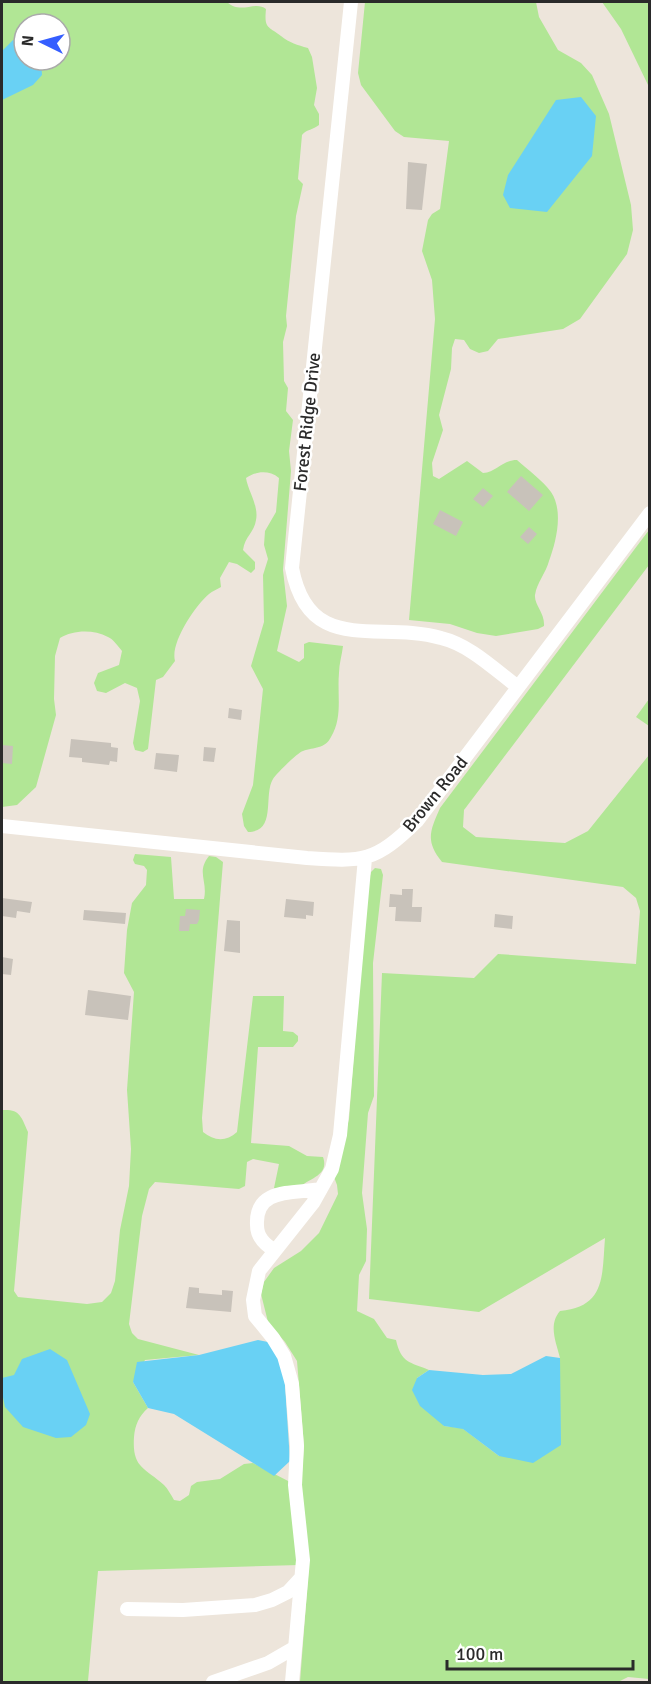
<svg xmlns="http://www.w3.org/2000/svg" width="651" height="1684" viewBox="0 0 651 1684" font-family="Signika,sans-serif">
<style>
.green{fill:#b1e695;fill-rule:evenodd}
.water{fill:#69d1f4}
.building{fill:#c8c2ba}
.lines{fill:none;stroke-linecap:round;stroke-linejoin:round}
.minor{stroke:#fff;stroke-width:14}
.labels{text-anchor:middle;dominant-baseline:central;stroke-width:5;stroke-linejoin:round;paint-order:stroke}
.street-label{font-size:18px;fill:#2a2a2a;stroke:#fff}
</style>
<rect width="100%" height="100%" fill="#ede5db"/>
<path class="green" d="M2,2H227C241,15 255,0 266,9C264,29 268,26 281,36C290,43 297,45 308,48L312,57L317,88L314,105L319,114V125C313,130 307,129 302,135L298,179L303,184L296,216L286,316L287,326L283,342L284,381L288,388L286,411L293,420L289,451L291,471L283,570L287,606L277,651L299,662L304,658V644L309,642L343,646C342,655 339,664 339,673C337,695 343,717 331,737C325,749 314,747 303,751C297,753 277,773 273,779C263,795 277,832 248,832L244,826L242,814L253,785L263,689L251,666L264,622L263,575L268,559L264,545L265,531L276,512L279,478C269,470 256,471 246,478C248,491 259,506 256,520C254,533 245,536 243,550L255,562V569L251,573L237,564L229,562L220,578L221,587C218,589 212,591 209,594C195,606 170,643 175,661L163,677L156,680L148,749L143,752L135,750L133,743L140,701L137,688L125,683L106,693L97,691L94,683L98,673L119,665L122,651C118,646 113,639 108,637C93,629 73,630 60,638L55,656L54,699L56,715L36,787L17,805L2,807ZM24,24H60V60H24Z
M365,2H536L539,17L558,50L581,63L592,75L609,114L631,205L633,230L627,254L580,319L563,329L498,339L488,351L479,353L470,349L464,340L455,339L452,348L451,369L439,415L443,430L432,463L433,476L439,479L467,461L483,473C497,472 502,460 517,460C528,470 542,480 551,492C564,511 556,542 549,561C546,573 537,582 535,595C534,605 545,613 544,626L538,629L496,636L477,633L450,624L409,620L435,319L432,280L422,251L428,220L432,214L440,209L449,141L404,137L395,131L361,85L358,73Z
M602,2H648L649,87L621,29Z
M649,530V565L464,810L463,827L476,837L565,843L588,831L649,755V1679L628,1677L618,1682H300L309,1565L301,1486L304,1446L297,1361L285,1342L268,1322L261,1294L264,1282L274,1268L301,1251L319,1233L338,1194L337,1185L334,1177L349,1119L366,891L371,872L375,868L381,869L383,875L373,963L374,1096L368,1113L362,1193L367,1229L366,1261L359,1275L357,1311L374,1319L387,1338L396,1340C401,1363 410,1362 429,1370L417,1378L444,1426L462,1428L499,1456L560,1358C556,1342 548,1325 560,1311C606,1307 602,1275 605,1238L479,1312L369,1299L382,973L474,978L498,954L636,964L640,911L636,898L623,887L442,862C425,841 430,831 440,808Z
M649,699V726L636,717Z
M135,854L171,857L174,899H204C208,881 196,872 209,856L216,857L223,862L202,1118L203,1132C214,1141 226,1142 237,1132L253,996H284L283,1031L293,1032L298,1036V1041L293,1047H258L251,1143L289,1146L307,1156L323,1157C330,1177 306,1178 297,1190H279L274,1188L279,1164L253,1159L247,1162L245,1186L239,1189L155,1182L149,1189L142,1216L129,1324L132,1333L138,1339L199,1355L145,1360L133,1382L148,1408C139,1416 135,1425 134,1437C132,1468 144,1467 164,1485C168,1489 171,1495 174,1500L180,1501L189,1495L191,1486L197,1482L220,1479L244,1464L253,1463L292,1483L299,1565L98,1571L88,1681L95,1682H2V1110C20,1109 21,1116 28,1132L14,1291L18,1297L87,1304L102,1302L111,1293L115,1281L120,1230L129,1186L131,1149L127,1090L134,992L124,973L127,930L132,903L146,885L147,870L144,866L135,864L133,860Z"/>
<path class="water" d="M13,40L24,45V60H41L42,75L33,85L2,100V51Z
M581,97L596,116L592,156L547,212L510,208L503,195L508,175L556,100Z
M258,1340L273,1343L284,1370L290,1461L274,1476L174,1414L148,1408L133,1382L137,1362L199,1355Z
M50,1349L67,1360L90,1414L86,1425L71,1437L56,1438L23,1427L5,1407L2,1392V1378L14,1375L22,1359Z
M546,1356L560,1358L561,1445L533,1463L499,1456L463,1429L444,1426L420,1406L412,1390L417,1378L429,1370L483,1375L511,1374Z"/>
<path class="building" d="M408,162L427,164L422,210L406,209Z
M521,476L543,495L529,511L507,492Z
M483,488L493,496L483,507L473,499Z
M440,510L463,522L456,536L433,524Z
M529,527L537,534L528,544L520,537Z
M229,708L242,710L241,720L228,718Z
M71,739L111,743V747L118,748L117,762L110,761L109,765L82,762V758L69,757Z
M2,745L13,746L12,764L2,763Z
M204,747L216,748L214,762L203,761Z
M156,753L179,755L177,772L154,769Z
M402,889H413L412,907H422L421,922L395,921L396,907H389L390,894L402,895Z
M2,898L32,902L30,913L17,911L16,918L2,916Z
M286,899L314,902L313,916L306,915V919L284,917Z
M186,909L200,910L199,920L197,924H190L189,931H179L180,916H185Z
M84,910L126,913L125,924L83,920Z
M495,914L513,916L512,929L494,927Z
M227,920L240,921V953L224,951Z
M2,957L13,959L11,975L2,974Z
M88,990L131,996L128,1020L85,1015Z
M189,1287L199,1288V1293L222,1295V1290L233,1291L231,1312L186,1308Z"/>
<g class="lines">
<path class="minor" d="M351,2L292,568C309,657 378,620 441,638C470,645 494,669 518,687
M2,826L307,858C364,862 375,862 417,821L650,513
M274,1250C264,1244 257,1237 257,1225C255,1187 294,1194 321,1189
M127,1609L183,1610L255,1605L272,1600L288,1592L300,1579
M213,1682L268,1663L294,1648
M292,1682L303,1560L295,1485L297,1446L292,1384L284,1356L273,1338L255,1316L253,1300L259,1271L313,1203L332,1169L340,1135L365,858"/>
</g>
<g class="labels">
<g class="street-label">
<text transform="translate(307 422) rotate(-84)">Forest Ridge Drive</text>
<text transform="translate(435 794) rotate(-51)">Brown Road</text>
</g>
</g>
<rect width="651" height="1684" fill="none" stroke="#2a2a2a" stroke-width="6"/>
<g transform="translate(42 42) rotate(275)"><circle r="28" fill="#ffffff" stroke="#aaaaaa" stroke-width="1.5"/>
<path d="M0-4.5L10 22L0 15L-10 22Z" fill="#355eff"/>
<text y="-9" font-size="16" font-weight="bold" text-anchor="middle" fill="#2a2a2a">N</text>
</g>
<path d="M447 1660v9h186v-9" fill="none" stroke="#2a2a2a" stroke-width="3"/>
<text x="456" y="1660" font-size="18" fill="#2a2a2a" stroke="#ffffff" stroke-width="4.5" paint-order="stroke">100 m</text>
</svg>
